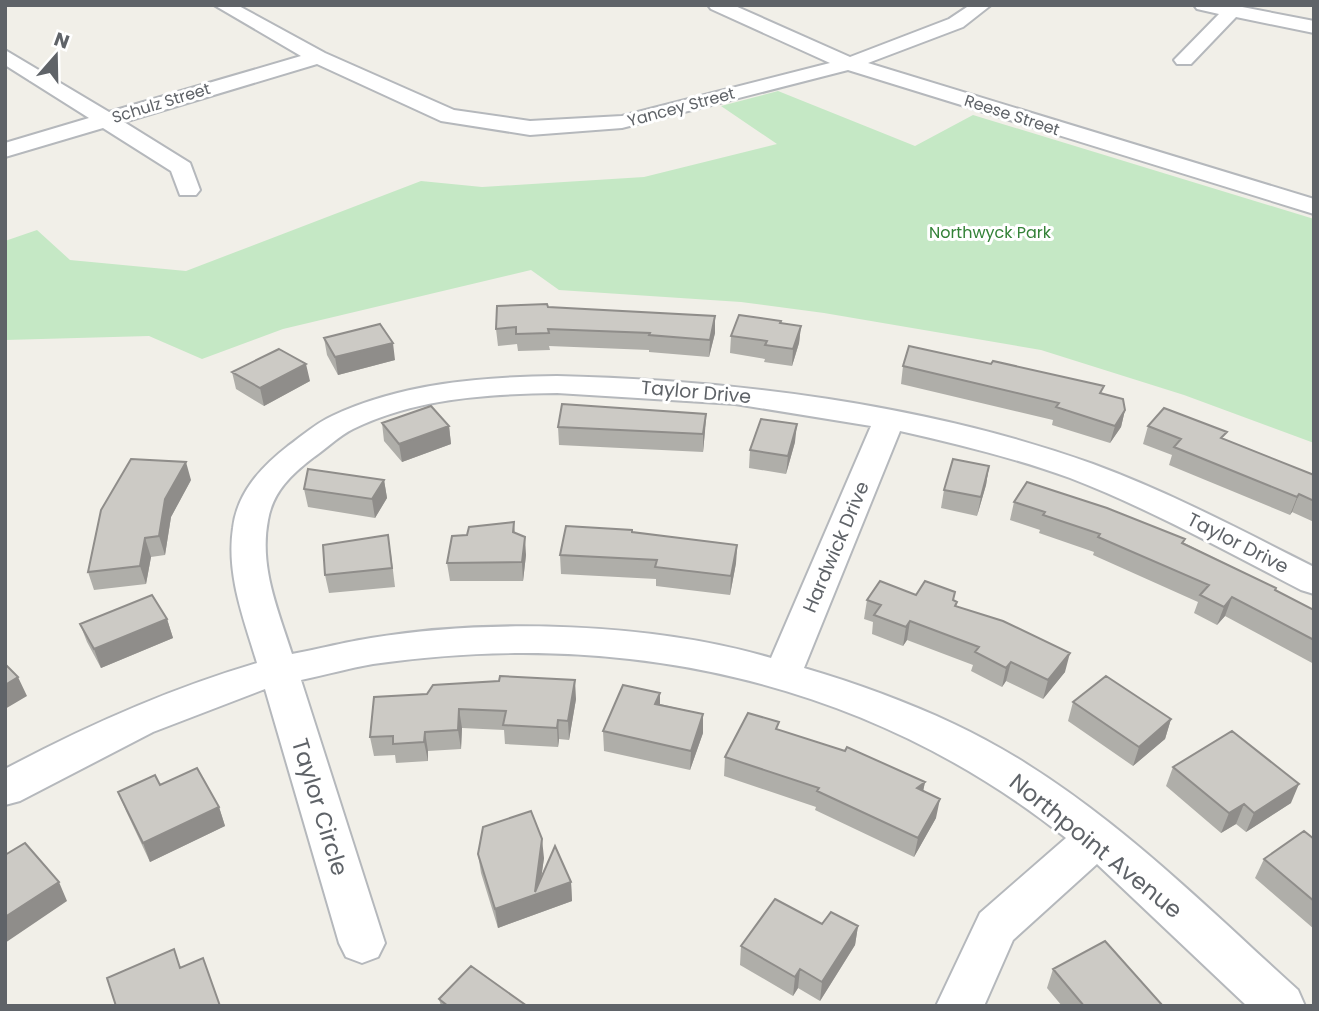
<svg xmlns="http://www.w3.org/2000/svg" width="1319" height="1011" viewBox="0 0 1319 1011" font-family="Poppins,sans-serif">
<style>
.green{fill:#c5e8c5}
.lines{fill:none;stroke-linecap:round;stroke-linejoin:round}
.street-casing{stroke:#b5b8bc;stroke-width:4}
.street{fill:#fff;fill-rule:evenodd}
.wall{fill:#afaea9}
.shaded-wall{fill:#8f8d8a}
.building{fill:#cccac5;stroke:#8f8d8a;stroke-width:2}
.labels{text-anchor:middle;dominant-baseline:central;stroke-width:6;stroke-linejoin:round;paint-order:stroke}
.far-street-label{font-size:16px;fill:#5f6368;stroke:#fff}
.far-park-label{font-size:16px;fill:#348238;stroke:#fff}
.street-label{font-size:19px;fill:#5f6368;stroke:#fff}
.near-street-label{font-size:23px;fill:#5f6368;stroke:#fff}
</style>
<rect width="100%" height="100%" fill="#f1efe8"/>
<path class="green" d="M778,91L915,146L973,115L1314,219V443L1184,395L1041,350L824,313L741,302L559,290L531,270L283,329L202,359L149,336L5,340V241L37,230L70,260L186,271L421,181L482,187L644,177L777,144L721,106Z"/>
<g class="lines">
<defs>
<path id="street" d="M214,5H237L325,53L454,110L530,121L622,116L830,63L711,9L708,5H733L850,57L949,19L970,5H991L963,27L868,63L1314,199V214L848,70L622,128L530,135L441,121L317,64L124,122L190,163L200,190L196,195H180L171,171L103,128L5,157V143L89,118L5,65V50L109,112L301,56Z
M1194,5H1232L1314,21V33L1236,17L1191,64H1177L1174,60L1219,14L1197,9Z
M557,376C734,380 926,404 1093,464C1169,492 1241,530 1314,567V594L1301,590C1226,551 1150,509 1070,478C1015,458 957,444 900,431L804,668C855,683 905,701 954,724C1086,786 1191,893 1298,990L1305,1006H1247L1097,864L1013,940L984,1006H936L980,913L1066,838C867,680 623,628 373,664C349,668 325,675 301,680L385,943L378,957L362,963L346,957L339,943L265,689L153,732L20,801L5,805V769C86,726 169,689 257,663C244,619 226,575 233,528C237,493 261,467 288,446C302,436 316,423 332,416C402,383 481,377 557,376ZM557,393L735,404L871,426L771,658C654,623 491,618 371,638C345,642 319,649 292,654C278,610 259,567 268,520C273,491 292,474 314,457C327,448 339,436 353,429C416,398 488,394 557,393Z"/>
</defs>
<use href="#street" class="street-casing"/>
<use href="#street" class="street"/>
</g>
<path class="wall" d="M548,307L715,333L709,357L649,352V350L549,346L550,350L518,351L517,344L498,346L496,329Z
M781,323L801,326L799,343L792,366L764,362L765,359L730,353L731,336Z
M324,338L395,360L338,375L327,355Z
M903,366L1103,393L1125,410L1121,427L1110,443L1052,425L1053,420L901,384Z
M232,372L310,381L264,406L236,389Z
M706,414L705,431L703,452L559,445L558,427Z
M382,423L449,426L451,444L402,462L384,441Z
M1148,426L1224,440L1314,475V522L1292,512L1290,515L1169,465L1172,455L1143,444Z
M795,442L786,474L749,468L750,450Z
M989,466L986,485L977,516L941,508L944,490Z
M191,480L171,517L165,555L151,557L146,584L94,590L88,572Z
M384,480L387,498L375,518L308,507L304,489Z
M1014,502L1185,539L1184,543L1276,588L1275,591L1314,610V664L1225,616L1217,625L1194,613L1198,602L1093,555L1094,552L1039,533L1040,530L1010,520Z
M514,522L515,532L526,555L523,581H450L447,563L467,535Z
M632,532L737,545L736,563L730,595L656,586V579L561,574L560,555Z
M391,554L395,587L329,593L325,575Z
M916,595L953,601L957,602L956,606L1065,672L1043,699L1006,681L1002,687L971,671L973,665L907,640L903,646L872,634L873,622L864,619L867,600Z
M167,619L173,638L101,668L87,642L80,624Z
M427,694L576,699L569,740L559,739L558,747L505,744L504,730L462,728L461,749L428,751V761L396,763L395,755L374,756L370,737Z
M1073,702L1171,719L1165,739L1133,766L1068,721Z
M660,704L703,714V733L690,770L604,751L603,731Z
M778,730L925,782L923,791L936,818L914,857L815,810L816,807L724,776L725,757Z
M1173,767L1291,803L1246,832L1236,824L1221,833L1166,786Z
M160,785L219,807L225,826L150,862L126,811L118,792Z
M1314,839V929L1255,878L1264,859Z
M478,854L544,858L541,878L571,882L572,901L498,928L481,873Z
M822,924L858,926L855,945L820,1001L798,988L793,996L740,965L741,946Z
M1053,969L1163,1006H1062L1047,988Z
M439,999L527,1006H441Z"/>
<path class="shaded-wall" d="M715,316V333L709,357L710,340Z
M801,326L799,343L792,366L793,349Z
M393,343L395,360L338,375L335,357Z
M306,364L310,381L264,406L260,388Z
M1125,410L1121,427L1110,443L1115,426Z
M706,414L705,431L703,452V434Z
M797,424L795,442L786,474L788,456Z
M449,426L451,444L402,462L399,444Z
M186,462L191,480L171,517L165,555L159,536L165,499Z
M989,466L986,485L977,516L981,497Z
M384,480L387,498L375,518L372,499Z
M1299,494L1292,512L1290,515L1297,497Z
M525,537L526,555L523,581L522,562Z
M145,538L151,557L146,584L140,566Z
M737,545L736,563L730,595L731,576Z
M1232,597L1225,616L1217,625L1224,607Z
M167,619L173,638L101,668L94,649Z
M910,621L907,640L903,646L906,627Z
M1070,653L1065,672L1043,699L1048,680Z
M1011,662L1006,681L1002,687L1006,668Z
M18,677L27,696L5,709V685Z
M575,680L576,699L569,740L568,721Z
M660,693V712L655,704Z
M459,709L462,728L461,749L458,730Z
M703,714V733L690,770L691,751Z
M1171,719L1165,739L1133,766L1139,747Z
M558,720L559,739L558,747L557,728Z
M425,732L428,751V761L424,742Z
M925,782L921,801L917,788Z
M1299,784L1291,803L1246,832L1254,813Z
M940,799L936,818L914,857L918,838Z
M1244,804L1236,824L1221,833L1229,813Z
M219,807L225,826L150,862L143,843Z
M542,839L544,858L539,893L571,882L572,901L498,928L495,909L535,892Z
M59,882L67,901L5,943V917Z
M858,926L855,945L820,1001L822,982Z
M800,969L798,988L793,996L795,977Z"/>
<path class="building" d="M547,304L548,307L715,316L710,340L649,335L650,333L548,329L549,333L516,334V327L496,329L497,306Z
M739,315L781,321L780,323L801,326L793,349L765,345L767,341L731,336Z
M380,324L393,343L335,357L324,338Z
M909,346L991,364L993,361L1104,386L1100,393L1123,399L1125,410L1115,426L1056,407L1059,403L903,366Z
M279,349L306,364L260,388L232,372Z
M562,404L706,414L703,434L558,427Z
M431,406L449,426L399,444L382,423Z
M1164,408L1227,432L1221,438L1314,475V501L1299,494L1297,497L1174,447L1181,439L1148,426Z
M761,419L797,424L788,456L750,450Z
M131,459L186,462L165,499L159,536L145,538L140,566L88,572L101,510Z
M953,459L989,466L981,497L944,490Z
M308,469L384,480L372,499L304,489Z
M1027,482L1107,508L1185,539L1182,543L1276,588L1275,590L1314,610V640L1232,597L1224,607L1200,595L1209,585L1098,537L1100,534L1043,515L1045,512L1014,502Z
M514,522L513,532L525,537L522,562L447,563L452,536L467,535L469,527Z
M566,526L632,530V532L737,545L731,576L655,567L657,560L560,555Z
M388,535L392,568L325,575L323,545Z
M880,581L916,595L925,581L955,592L953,600L957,602L955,606L1003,621L1070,653L1048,680L1011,662L1006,668L975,652L979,647L910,621L906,627L874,615L881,605L867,600Z
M152,595L167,619L94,649L80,624Z
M5,664L18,677L5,685Z
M500,676L575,680L568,721L558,720L557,728L503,725L506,711L459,709L458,730L425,732L424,742L393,744V736L370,737L374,697L427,694L433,685L499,681Z
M1106,676L1171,719L1139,747L1073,702Z
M623,685L660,693L655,704L703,714L691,751L603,731Z
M748,713L779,722L776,729L845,751L847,747L925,782L917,788L940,799L918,838L817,791L819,788L725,757Z
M1232,731L1299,784L1254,813L1244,804L1229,813L1173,767Z
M197,768L219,807L143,843L118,792L155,775L160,785Z
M531,811L542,839L535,892L555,846L571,882L495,909L478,854L483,827Z
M1304,831L1314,839V901L1264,859Z
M25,843L59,882L5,917V855Z
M775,899L822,924L831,912L858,926L822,982L800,969L795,977L741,946Z
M1105,941L1163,1006H1084L1053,969Z
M174,949L180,968L203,958L220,1006H116L107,978Z
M471,966L527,1006H448L439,999Z"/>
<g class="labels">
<g class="far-street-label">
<text transform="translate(161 103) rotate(-17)">Schulz Street</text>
<text transform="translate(681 107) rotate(-15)">Yancey Street</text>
<text transform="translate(1012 115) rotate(18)">Reese Street</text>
</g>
<g class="far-park-label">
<text x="990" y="232">Northwyck Park</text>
</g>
<g class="street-label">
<text transform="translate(696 392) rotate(5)">Taylor Drive</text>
<text transform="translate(1238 543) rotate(27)">Taylor Drive</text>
<text transform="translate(836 547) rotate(-67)">Hardwick Drive</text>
</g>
<g class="near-street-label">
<text transform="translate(320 807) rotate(73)">Taylor Circle</text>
<text transform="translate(1096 846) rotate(39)">Northpoint Avenue</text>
</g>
</g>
<rect width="1319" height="1011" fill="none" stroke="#5f6368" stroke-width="14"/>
<g transform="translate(56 56) rotate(20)" stroke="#ffffff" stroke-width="5" paint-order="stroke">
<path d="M0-5L12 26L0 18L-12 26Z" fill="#5f6368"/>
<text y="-10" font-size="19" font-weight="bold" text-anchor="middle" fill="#5f6368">N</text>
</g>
</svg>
